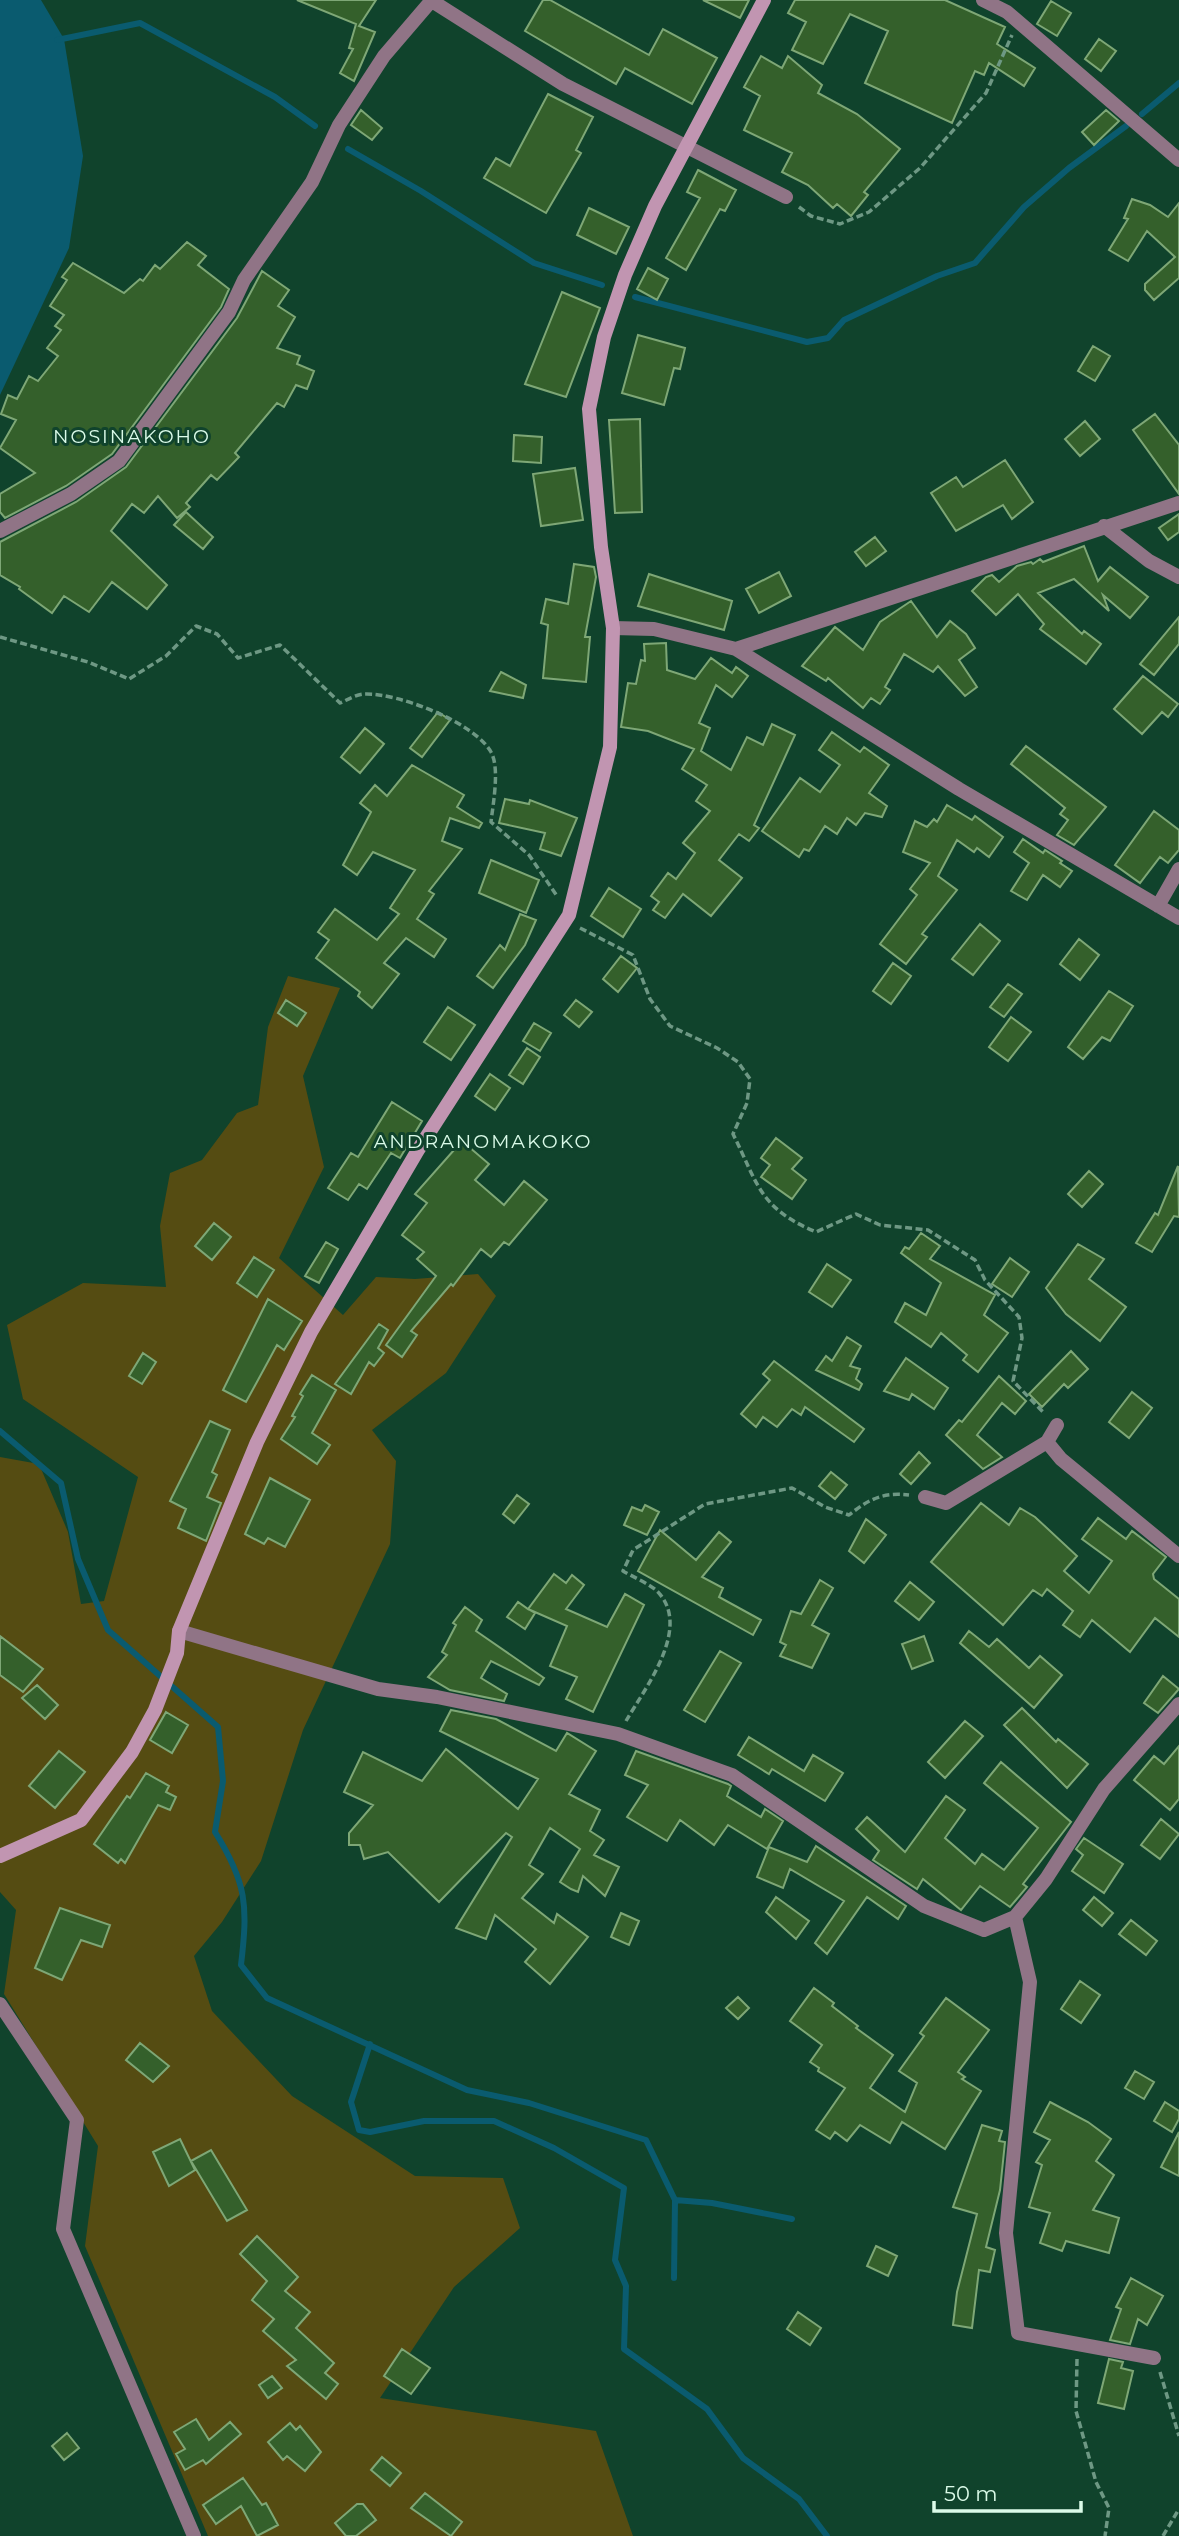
<svg xmlns="http://www.w3.org/2000/svg" width="1179" height="2536" viewBox="0 0 1179 2536" font-family="Montserrat,sans-serif">
<style>
.green{fill:#554c12}
.water{fill:#0a5b6f}
.lines{fill:none;stroke-linecap:round;stroke-linejoin:round}
.stream{stroke:#0a5b6f;stroke-width:6}
.building{fill:#34602b;stroke:#7ea776;stroke-width:2}
.path{stroke:#6e9884;stroke-width:3.5;stroke-dasharray:7 3.5;stroke-linecap:butt}
.street{stroke:#907486;stroke-width:14}
.secondary{stroke:#c195b1;stroke-width:14}
.labels{text-anchor:middle;dominant-baseline:central;stroke-width:6;stroke-linejoin:round;paint-order:stroke}
.neighbourhood-label{font-size:19px;letter-spacing:2px;fill:#dbfbe9;stroke:#10432c}
</style>
<rect width="100%" height="100%" fill="#10432c"/>
<path class="green" d="M288,976L340,988L303,1076L324,1167L279,1258L343,1315L376,1277L415,1279L478,1274L496,1296L446,1373L372,1430L396,1461L390,1544L303,1730L261,1861L222,1922L194,1956L212,2011L292,2096L415,2176L503,2178L520,2228L454,2287L380,2398L596,2431L633,2536H208L85,2246L98,2146L4,1994L16,1910L0,1892V1457L39,1464L68,1532L81,1604L104,1601L138,1477L23,1399L7,1325L83,1283L166,1287L160,1226L170,1173L202,1160L237,1113L258,1105L268,1027Z"/>
<path class="water" d="M0,0H41L64,39L83,156L69,248L0,395Z"/>
<g class="lines">
<path class="stream" d="M57,40L140,23L275,97L315,126
M1142,114L1179,83
M348,149L421,191L534,263L602,285
M635,297L807,342L828,338L844,320L937,276L975,263L1024,207L1069,168L1126,126
M0,1431L61,1483L78,1559L108,1630L218,1727L223,1781L215,1832C247,1883 248,1906 241,1965L267,1998L467,2090L529,2103L646,2140L675,2200L674,2278
M370,2044L351,2102L359,2130L370,2132L424,2121H494L554,2148L624,2188L615,2260L626,2286L624,2349L707,2409L743,2458L799,2499L827,2536
M675,2200L712,2203L792,2219"/>
</g>
<path class="building" d="M297,0H376L359,26L375,32L354,81L340,73L353,49L349,48L356,24Z
M543,0H550L649,55L663,29L717,58L692,104L625,68L616,84L525,31Z
M703,0H749L740,18Z
M795,0H945L1005,27L997,44L1035,68L1024,86L989,63L984,75L975,71L952,123L865,83L888,31L850,14L823,64L792,50L806,22L788,13Z
M1051,1L1071,13L1057,36L1037,24Z
M1099,39L1116,51L1101,71L1085,59Z
M761,56L782,68L788,56L822,85L818,93L857,114L900,149L864,192L868,195L851,216L837,204L833,208L808,185L782,172L792,153L744,130L760,96L744,87Z
M548,94L593,117L576,150L581,153L546,213L484,178L496,158L510,166Z
M361,110L382,128L372,140L351,125Z
M1106,110L1119,121L1094,145L1082,132Z
M698,170L736,190L725,211L720,209L686,270L666,258L700,198L687,192Z
M1132,199L1150,205L1168,217L1179,203V278L1154,300L1145,290V284L1175,257L1147,231L1128,261L1109,250L1128,219L1124,218Z
M589,208L629,227L616,254L577,235Z
M187,242L206,256L198,265L229,289L221,307L112,454L66,486L5,518L0,512V494L35,473L0,448L16,420L1,414L8,395L17,399L29,376L38,381L58,356L47,348L61,330L55,326L64,315L50,306L67,280L62,277L73,263L124,293L140,279L143,281L155,265L160,269Z
M648,268L668,279L657,300L637,289Z
M262,271L289,290L278,306L295,317L277,348L300,356L297,364L314,371L307,389L296,385L284,407L277,403L235,453L239,457L217,480L211,475L186,503L190,507L177,518L158,496L144,513L132,504L111,531L167,585L147,609L112,582L89,612L64,596L52,613L19,589L20,587L0,575V542L76,502L126,467L237,318Z
M562,292L600,308L566,397L525,384Z
M638,335L685,348L680,369L674,368L664,405L622,393Z
M1093,346L1110,356L1095,381L1078,371Z
M1155,414L1179,445V494L1133,430Z
M640,419L642,512L615,513L609,420Z
M1085,421L1100,439L1080,456L1065,439Z
M514,435L542,437L541,463L513,461Z
M1005,460L1033,502L1012,519L1003,505L956,531L931,493L956,477L963,487Z
M575,468L583,520L541,526L533,474Z
M186,512L213,537L203,549L174,525Z
M1179,514V532L1168,540L1159,528Z
M875,537L886,551L866,566L855,552Z
M1084,546L1098,581L1110,567L1148,597L1130,618L1103,595L1109,611L1074,579L1038,593L1082,634L1084,631L1101,644L1086,664L1040,629L1044,624L1018,594L996,615L972,591L986,577L992,575L999,582L1017,566L1031,562L1033,564L1040,559L1043,562Z
M574,564L594,567L596,577L585,637H590L586,682L543,678L548,625L541,623L546,599L568,604Z
M779,572L791,596L759,613L746,589Z
M649,574L732,601L724,630L638,606Z
M911,601L937,637L950,621L966,634L975,648L959,660L977,687L965,696L938,666L933,672L904,654L885,687L890,690L880,704L871,698L863,708L828,678L826,681L802,666L835,627L863,650L880,622Z
M1179,617V644L1154,675L1140,664Z
M666,643L667,670L695,679L711,658L732,673L736,667L748,676L732,697L716,685L699,723L710,728L701,751L731,770L747,737L763,745L772,724L795,735L754,825L759,828L749,841L739,834L719,860L742,878L711,916L683,894L665,918L653,910L659,902L651,896L668,873L676,879L695,853L683,843L710,811L696,801L707,785L682,769L694,749L648,731L621,727L628,683L636,684L641,660L645,661L644,644Z
M501,672L526,685L523,698L490,691Z
M1143,676L1178,704L1168,717L1162,712L1142,734L1114,709Z
M438,712L450,720L422,757L410,748Z
M365,728L384,744L360,773L341,757Z
M832,732L860,752L864,747L889,765L869,793L887,806L882,817L865,813L856,825L847,818L837,834L825,826L809,851L804,849L799,857L762,831L800,778L820,792L840,765L819,750Z
M1026,746L1106,807L1074,845L1057,835L1068,820L1060,814L1065,808L1011,764Z
M412,765L464,795L457,807L482,823L479,828L450,818L442,841L462,849L429,891L434,894L417,919L446,939L434,957L406,938L384,963L399,974L372,1008L358,996L360,992L316,958L329,940L318,932L335,909L377,940L399,914L390,908L415,870L373,852L357,875L343,865L371,812L360,803L375,785L387,796Z
M505,799L529,804L530,800L577,818L561,856L540,849L545,833L499,823Z
M947,805L972,820L975,816L1003,837L989,857L977,848L974,852L957,840L938,876L957,890L922,934L927,937L906,964L880,944L917,895L910,889L930,863L903,852L915,821L927,827L934,819L937,822Z
M1154,811L1179,830V850L1168,863L1160,857L1140,883L1115,865Z
M1023,839L1043,853L1045,850L1062,861L1060,863L1072,871L1060,887L1043,875L1027,900L1011,891L1029,863L1014,852Z
M491,860L539,880L526,913L479,893Z
M609,888L641,909L623,937L591,916Z
M520,914L536,920L525,945L493,988L477,976L500,945L505,950Z
M980,924L1000,941L973,975L952,959Z
M1079,939L1099,955L1080,980L1060,964Z
M621,956L637,968L618,992L603,979Z
M893,963L911,976L891,1004L873,991Z
M1008,984L1022,994L1004,1017L990,1007Z
M1109,991L1133,1006L1110,1041L1102,1037L1083,1059L1068,1047Z
M286,1000L306,1013L297,1026L278,1013Z
M576,1000L592,1012L579,1027L564,1015Z
M448,1007L475,1025L451,1060L424,1042Z
M1011,1017L1031,1032L1008,1061L989,1047Z
M534,1023L551,1033L540,1051L523,1041Z
M527,1048L540,1057L523,1084L509,1075Z
M490,1074L510,1088L495,1110L475,1096Z
M392,1102L422,1121L400,1158L391,1153L367,1189L359,1184L348,1200L328,1188L351,1153L358,1157Z
M776,1138L802,1158L792,1169L806,1180L792,1199L761,1177L770,1165L761,1158Z
M462,1141L489,1164L475,1180L504,1205L524,1181L547,1200L509,1245L504,1242L491,1257L481,1249L453,1286L451,1284L411,1331L417,1335L402,1357L386,1345L436,1276L417,1259L424,1252L402,1235L427,1203L415,1194Z
M1178,1166L1179,1217L1174,1216L1152,1252L1136,1243L1155,1213L1158,1215Z
M1089,1171L1103,1184L1082,1207L1068,1194Z
M214,1223L231,1237L212,1260L195,1246Z
M921,1233L940,1246L930,1259L995,1295L984,1315L1008,1333L978,1372L963,1360L967,1355L941,1333L931,1347L895,1322L905,1303L926,1315L941,1283L901,1253L905,1247L909,1249Z
M326,1242L338,1249L319,1283L305,1276Z
M1078,1244L1104,1259L1089,1279L1126,1307L1100,1341L1066,1314L1046,1288Z
M254,1257L274,1270L257,1297L237,1283Z
M1010,1258L1029,1272L1012,1297L992,1284Z
M827,1264L851,1280L832,1307L809,1292Z
M268,1299L302,1321L284,1350L277,1345L246,1402L223,1390Z
M379,1324L388,1330L378,1348L384,1353L374,1366L369,1362L351,1394L335,1384Z
M847,1337L861,1346L850,1366L860,1369L856,1379L862,1384L859,1390L816,1370L826,1356L832,1361Z
M1071,1351L1088,1369L1068,1388L1064,1384L1042,1407L1029,1394Z
M143,1353L156,1362L142,1384L129,1376Z
M906,1358L948,1388L934,1409L912,1394L909,1400L884,1391Z
M774,1361L864,1429L854,1442L805,1407L801,1415L792,1409L777,1427L763,1417L756,1427L741,1414L770,1380L763,1374Z
M312,1375L336,1390L312,1433L330,1445L317,1464L281,1439L295,1417L292,1416L303,1396L300,1394Z
M999,1376L1026,1401L1015,1414L1002,1403L977,1435L1002,1457L983,1469L946,1435L959,1420L962,1422Z
M1132,1392L1152,1408L1129,1438L1109,1422Z
M210,1421L230,1430L212,1472L217,1475L207,1497L221,1503L206,1541L178,1528L186,1509L170,1501Z
M919,1452L930,1463L911,1484L900,1474Z
M831,1472L847,1485L835,1499L819,1486Z
M270,1478L310,1500L285,1547L268,1538L264,1544L245,1534Z
M517,1495L529,1504L514,1523L503,1514Z
M981,1503L1009,1525L1020,1508L1035,1517L1077,1556L1064,1571L1089,1593L1112,1561L1082,1539L1098,1518L1126,1539L1132,1531L1166,1557L1153,1574L1154,1579L1179,1599V1637L1155,1618L1130,1652L1092,1620L1080,1637L1063,1625L1073,1611L1047,1589L1042,1596L1033,1590L1003,1625L931,1562Z
M645,1505L659,1512L647,1535L624,1525L632,1507L642,1511Z
M866,1519L886,1535L864,1563L849,1551Z
M660,1530L696,1560L719,1532L731,1542L702,1577L723,1588L719,1597L761,1620L753,1635L638,1571Z
M554,1574L566,1583L572,1575L584,1585L566,1609L607,1627L625,1594L644,1605L593,1712L566,1699L577,1677L550,1666L567,1626L528,1609L535,1613L525,1629L507,1617L518,1602L528,1609Z
M820,1580L833,1588L812,1625L829,1634L812,1668L780,1656L786,1645L780,1642L791,1611L801,1614Z
M910,1582L934,1602L919,1620L895,1601Z
M465,1607L482,1620L476,1631L544,1678L539,1685L491,1661L481,1678L507,1694L504,1701L450,1690L428,1677L447,1655L442,1652L456,1625L453,1623Z
M969,1631L989,1647L997,1639L1029,1668L1040,1656L1062,1675L1034,1708L960,1643Z
M0,1636L43,1669L23,1692L0,1675Z
M924,1636L933,1661L912,1669L902,1644Z
M720,1651L741,1663L705,1722L684,1710Z
M1163,1676L1179,1689L1158,1713L1144,1703Z
M37,1685L58,1705L45,1719L22,1698Z
M1022,1708L1056,1742L1058,1739L1088,1764L1067,1788L1004,1725Z
M451,1710L496,1719L556,1751L567,1733L596,1751L569,1794L600,1810L590,1831L604,1840L594,1855L619,1867L605,1896L583,1876L578,1892L571,1889L560,1882L580,1849L550,1828L529,1865L543,1874L522,1898L554,1923L557,1914L588,1937L550,1984L525,1962L536,1949L495,1915L486,1939L456,1928L512,1837L506,1833L439,1902L388,1852L364,1859L360,1845H349V1833L373,1805L344,1792L363,1752L422,1781L446,1749L518,1809L538,1779L440,1731Z
M166,1712L188,1725L172,1753L150,1740Z
M965,1721L983,1736L945,1778L928,1762Z
M749,1737L804,1771L813,1755L843,1773L825,1801L772,1769L769,1774L738,1755Z
M1179,1746V1799L1170,1810L1134,1780L1154,1756L1164,1764Z
M59,1751L85,1772L55,1808L29,1786Z
M636,1751L728,1784L731,1786L727,1796L761,1817L765,1809L783,1821L767,1849L728,1825L714,1845L680,1820L667,1841L627,1817L648,1785L625,1775Z
M1001,1762L1071,1822L1023,1884L1027,1887L1010,1907L980,1886L961,1910L923,1879L917,1889L873,1860L879,1851L856,1829L867,1817L905,1852L946,1796L965,1810L945,1838L975,1864L982,1854L1004,1870L1038,1828L984,1783Z
M146,1773L169,1786L166,1792L176,1797L170,1810L158,1805L125,1863L121,1859L118,1863L94,1844L127,1796L130,1798Z
M1161,1819L1179,1834L1160,1859L1141,1845Z
M1084,1838L1123,1864L1104,1893L1072,1871L1083,1855L1076,1849Z
M816,1846L906,1906L898,1919L867,1897L827,1954L815,1943L844,1901L790,1869L783,1888L757,1877L769,1847L807,1862Z
M776,1897L809,1921L796,1939L766,1912Z
M1094,1897L1113,1913L1102,1926L1083,1910Z
M60,1908L110,1925L102,1947L81,1940L62,1980L35,1968Z
M621,1913L639,1921L629,1945L611,1937Z
M1131,1920L1157,1941L1146,1955L1119,1934Z
M1080,1981L1100,1995L1081,2023L1061,2009Z
M814,1988L834,2003L832,2006L858,2026L856,2028L893,2055L870,2088L905,2112L917,2083L899,2071L924,2036L920,2033L946,1998L989,2030L958,2072L965,2077L962,2079L981,2091L945,2149L902,2122L890,2143L860,2125L847,2141L835,2132L830,2139L816,2130L845,2088L818,2071L819,2068L810,2062L822,2045L790,2021Z
M738,1997L749,2008L738,2019L726,2008Z
M140,2043L169,2066L153,2082L126,2060Z
M1135,2071L1154,2082L1144,2099L1125,2088Z
M1050,2102L1088,2122L1111,2139L1096,2161L1114,2175L1093,2210L1119,2218L1109,2253L1066,2241L1062,2251L1040,2243L1050,2213L1029,2207L1042,2165L1036,2162L1050,2140L1034,2132Z
M1165,2102L1179,2111V2119L1172,2132L1154,2121Z
M982,2125L1002,2131L999,2141L1005,2142L1000,2190L986,2247L995,2250L990,2272L979,2270L972,2328L953,2325L957,2292L977,2214L953,2207Z
M1179,2132V2176L1161,2167Z
M180,2139L195,2170L169,2186L153,2152Z
M211,2150L247,2210L227,2221L191,2161Z
M257,2236L298,2277L285,2291L310,2312L296,2328L334,2363L325,2373L338,2384L326,2399L287,2366L296,2360L263,2331L274,2319L252,2300L267,2281L240,2254Z
M876,2246L897,2256L888,2276L867,2266Z
M1131,2278L1163,2296L1147,2325L1138,2319L1130,2344L1110,2340L1121,2309L1116,2307Z
M798,2312L821,2328L810,2345L787,2329Z
M402,2349L430,2368L411,2394L384,2376Z
M1109,2359L1123,2362L1121,2368L1133,2371L1124,2409L1098,2403Z
M272,2376L282,2388L268,2398L259,2385Z
M196,2419L209,2440L230,2422L241,2434L206,2464L203,2460L185,2470L176,2454L185,2449L174,2432Z
M290,2423L296,2430L300,2426L321,2452L305,2471L287,2456L283,2460L268,2442Z
M67,2433L79,2448L64,2460L52,2446Z
M382,2457L401,2473L390,2486L371,2470Z
M243,2478L262,2505L266,2503L278,2525L257,2536L241,2506L216,2524L203,2505Z
M425,2493L462,2522L451,2536L411,2508Z
M357,2504H363L376,2520L356,2536H346L335,2523Z"/>
<g class="lines">
<path class="path" d="M799,207L811,216L840,224L869,212L920,168L986,93L1012,35
M0,637L88,662L129,679L166,656L196,626L217,634L238,658L280,645L340,703C347,700 357,694 365,694C398,693 474,722 491,752C500,768 493,804 491,822L529,855L557,896
M580,928L633,955L650,999L670,1026L717,1048L738,1062L750,1079L747,1103L733,1134C758,1184 759,1208 816,1232L856,1214L880,1225L928,1230L975,1260L985,1280L1019,1317L1022,1338L1013,1381L1045,1414
M626,1721C645,1688 693,1627 657,1591C648,1583 633,1577 623,1571L633,1550L705,1504L792,1488L825,1507L849,1515C869,1499 883,1492 909,1495
M1077,2359L1076,2411L1096,2482L1109,2508L1105,2536
M1160,2372L1179,2436
M1163,2536L1179,2509"/>
<path class="street" d="M983,0L1007,12L1179,160
M432,1L563,84L786,197
M1104,526L1149,561L1179,577
M0,531L71,494L119,461L229,312L244,280L312,182L339,125L384,56L432,0
M613,628L654,629L736,649L959,789L1179,918
M736,649L1179,503
M1158,906L1179,869
M1057,1425L1047,1442L1061,1459L1179,1556
M925,1497L946,1503L1047,1442
M179,1631L378,1689L437,1697L618,1734L732,1775L924,1906L984,1930L1015,1917L1046,1879L1104,1789L1179,1704
M1015,1917L1030,1982L1006,2233L1018,2333L1154,2358
M0,2004L77,2120L63,2229L194,2536"/>
<path class="secondary" d="M0,1856L81,1820L132,1752L155,1710L177,1653L179,1631L257,1442L311,1332L418,1150L569,915L610,747L613,628L601,547L589,409L604,337L625,275L655,206L764,0"/>
</g>
<g class="labels">
<g class="neighbourhood-label">
<text x="132" y="436">NOSINAKOHO</text>
<text x="483" y="1141">ANDRANOMAKOKO</text>
</g>
</g>
<path d="M934 2501v10h147v-10" fill="none" stroke="#dbfbe9" stroke-width="3.5"/>
<text x="944" y="2501" font-size="21" fill="#dbfbe9" stroke="#10432c" stroke-width="5" paint-order="stroke">50 m</text>
</svg>
